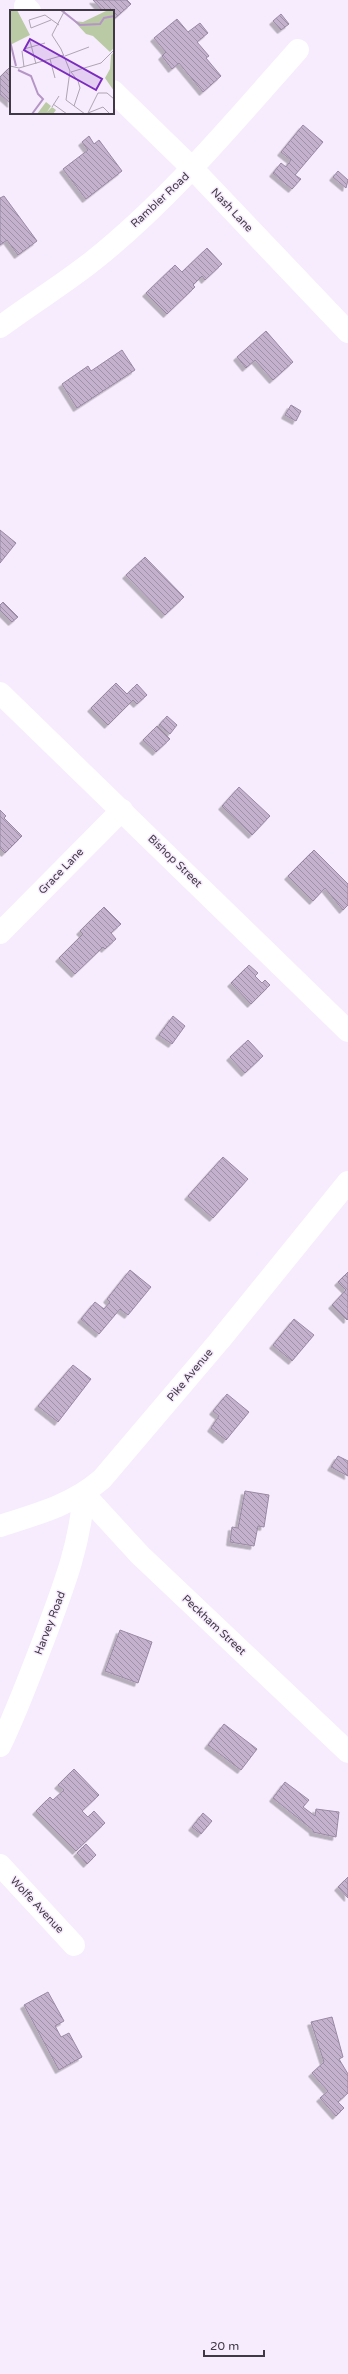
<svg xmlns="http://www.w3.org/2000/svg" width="348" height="2374" viewBox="0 0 348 2374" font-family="'Varela Round',sans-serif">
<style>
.building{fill:url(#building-back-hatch);stroke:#9a89a3;filter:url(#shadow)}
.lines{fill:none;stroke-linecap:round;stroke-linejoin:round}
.minor{stroke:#fff;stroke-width:22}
.tertiary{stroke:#fff;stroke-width:22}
.labels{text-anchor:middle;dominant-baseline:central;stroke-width:3;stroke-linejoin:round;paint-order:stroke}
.street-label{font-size:11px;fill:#403844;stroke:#f7ecfd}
.inset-river{fill:none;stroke:#b595c5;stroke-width:2}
.inset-road{fill:none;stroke:#aea4b3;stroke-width:1}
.view{fill:#7b2cbf;fill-opacity:0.15;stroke:#7b2cbf;stroke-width:2}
.inset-edge{fill:none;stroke:#403844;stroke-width:2}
</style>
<defs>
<pattern id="building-back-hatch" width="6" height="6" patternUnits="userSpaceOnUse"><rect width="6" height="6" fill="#c3b1cd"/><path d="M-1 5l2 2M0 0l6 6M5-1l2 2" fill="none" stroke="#a091a8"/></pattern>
<filter id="shadow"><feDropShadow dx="-3.5" dy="3.5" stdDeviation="0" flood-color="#0004"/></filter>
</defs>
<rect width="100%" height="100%" fill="#f7ecfd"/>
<path class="building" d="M93,0H127L131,4L113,20V11H103Z
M281,14L289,24L281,30L273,21Z
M177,19L188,32L200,23L208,33L197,42L209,56L206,58L221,76L203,92L179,63L172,69L162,56L166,52L154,38Z
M11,66V104L0,94V77Z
M303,125L323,142L295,175L301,179L292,189L273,173L281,163L286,167L291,160L281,152Z
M89,136L94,144L99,140L122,171L86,199L63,169L88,150L82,142Z
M338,171L348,180L346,188L333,177Z
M4,196L37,241L18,255L7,240L0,245V198Z
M207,248L222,264L205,280L202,276L193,285L195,287L167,314L146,293L175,265L182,272Z
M266,331L293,362L273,380L255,360L246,368L237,357Z
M122,350L135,370L77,408L62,384L88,366L91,371Z
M291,405L301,411L296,421L285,415Z
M0,530L16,543L0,563Z
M145,557L184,597L165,615L126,575Z
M3,602L18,617L12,622L0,610V605Z
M116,683L127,694L137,684L147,695L137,704L133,700L108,725L91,708Z
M167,716L177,725L170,734L159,725Z
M157,726L170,739L156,752L143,740Z
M239,787L270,816L252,835L222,806Z
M0,810L6,816L4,818L22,836L5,853L0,848Z
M314,850L348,884V905L343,910L325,888L313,901L288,876Z
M104,907L121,924L111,933L116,939L105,949L103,947L75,974L59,958L83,934L80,931Z
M249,965L258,973L255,976L262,983L265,980L270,985L251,1004L231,983Z
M173,1016L185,1026L172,1044L159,1035Z
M248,1040L263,1056L245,1073L230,1057Z
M223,1157L248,1179L213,1218L188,1196Z
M130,1270L151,1287L128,1315L120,1309L99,1334L81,1319L95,1302L104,1309L110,1302L107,1299Z
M348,1272V1319L347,1320L332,1305L346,1290L338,1282Z
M294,1319L314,1335L292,1361L273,1345Z
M73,1365L91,1379L58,1422L38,1406Z
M227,1394L249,1412L226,1440L211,1428L219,1416L213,1411Z
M338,1456L348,1461V1476L331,1467Z
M245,1491L269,1495L264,1527L258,1526L254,1546L230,1542L232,1527L238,1528Z
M120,1630L152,1642L138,1683L105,1671Z
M224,1724L257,1749L241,1770L208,1745Z
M74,1769L99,1795L82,1811L88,1817L94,1811L105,1823L76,1851L36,1811L50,1797L53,1800L64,1790L58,1785Z
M285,1782L309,1800L303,1807L315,1816L316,1809L339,1812L336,1837L313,1832V1830L273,1798Z
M203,1813L212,1821L201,1834L192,1827Z
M86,1844L96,1855L87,1864L77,1853Z
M348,1877V1898L338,1887Z
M48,1992L64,2021L55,2026L61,2037L69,2033L82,2057L59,2070L24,2005Z
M332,2017L343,2057L339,2059L348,2074V2093L338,2102L344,2108L336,2116L320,2098L328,2091L312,2073L324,2062L311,2022Z"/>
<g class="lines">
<path class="minor" d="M25,6L30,11
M113,91L193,169L348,332
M0,327C31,304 64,284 94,260C170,199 233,123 298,50
M0,933L122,810
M84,1494L140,1555L348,1752
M0,1526C37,1514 72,1505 102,1479L220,1340L348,1182
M0,1746C17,1711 30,1675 44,1639C63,1588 79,1549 84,1494
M0,1865L74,1945"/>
<path class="tertiary" d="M0,693L348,1031"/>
</g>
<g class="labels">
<g class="street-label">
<text transform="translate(160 200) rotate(-43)">Rambler Road</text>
<text transform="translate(232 210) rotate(47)">Nash Lane</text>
<text transform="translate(175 861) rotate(44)">Bishop Street</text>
<text transform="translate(61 871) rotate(-46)">Grace Lane</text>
<text transform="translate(190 1375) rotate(-50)">Pike Avenue</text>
<text transform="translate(50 1623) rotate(-69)">Harvey Road</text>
<text transform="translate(214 1625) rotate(43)">Peckham Street</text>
<text transform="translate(37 1905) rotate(47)">Wolfe Avenue</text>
</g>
</g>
<g transform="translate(10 10)">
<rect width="104" height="104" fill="#f7ecfd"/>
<path d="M104,0V38L100,42L83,26L76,24L64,11L73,12L96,1ZM104,42V81L95,68L100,59L101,45Z" fill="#bacaa5"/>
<path d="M0,0H7L20,25L0,35ZM36,92L41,96L37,102L42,97L46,100L43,104H27Z" fill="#bacaa5"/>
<path class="inset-river" d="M51,0L70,15L90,14L94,8L104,6M0,31L6,56M8,60L21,66L28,84L33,89L22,104"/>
<path class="inset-road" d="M55,0L42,25L51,39L60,61L56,90L75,104M41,10L21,18L19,10L35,5L49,15M20,31L26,54M14,39L35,33M12,41L14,57M55,46L79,37M40,49L45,68M0,56L9,58L54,45M61,62L91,53L104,40M61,62L68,71L70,78L64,96M43,94L57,104M42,97L49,86M78,103L88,83H97L104,89M78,103L93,97L100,104"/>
<path class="view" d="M20,29L92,69L86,80L14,40Z"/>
<rect width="104" height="104" class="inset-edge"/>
</g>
<path d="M204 2350v6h60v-6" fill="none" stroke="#403844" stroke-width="2"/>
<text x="210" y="2350" font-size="12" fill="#403844" stroke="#f7ecfd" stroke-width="3" paint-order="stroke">20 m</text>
</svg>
